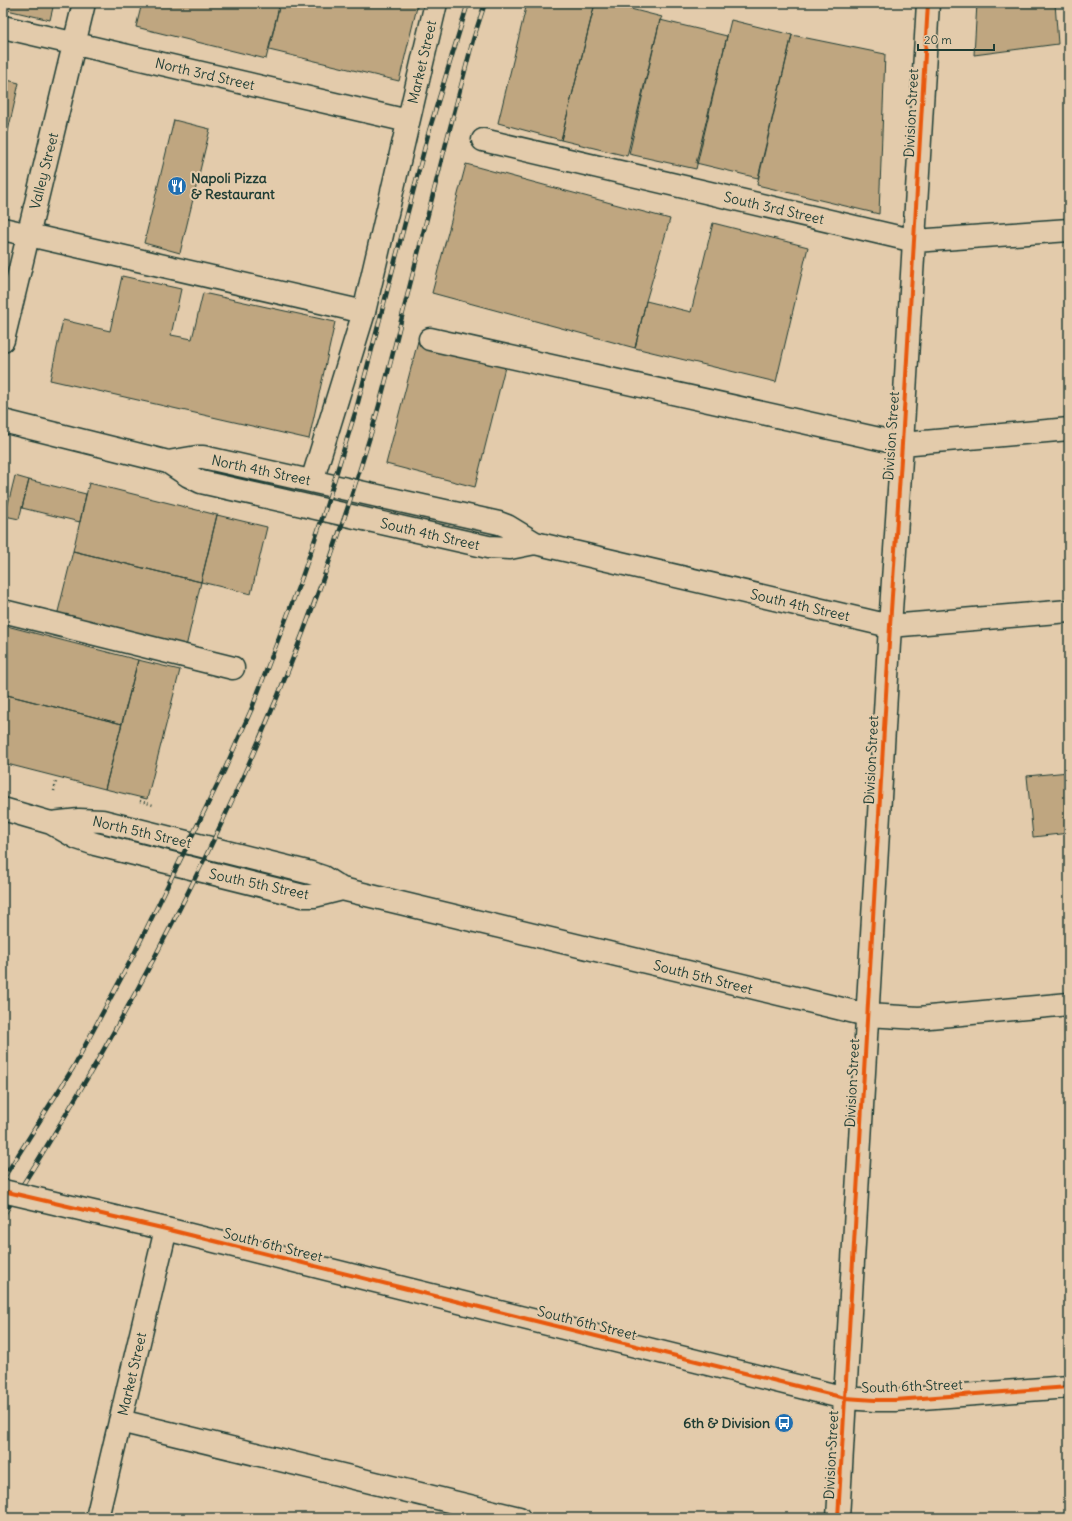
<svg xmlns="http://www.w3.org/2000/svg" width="1072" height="1521" viewBox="0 0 1072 1521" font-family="Delius,sans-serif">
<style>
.building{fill:#bfa680;stroke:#1f3d34}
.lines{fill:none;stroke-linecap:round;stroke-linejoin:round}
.minor-casing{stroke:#1f3d34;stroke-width:25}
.path{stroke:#1f3d34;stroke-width:2.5;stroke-dasharray:1 3;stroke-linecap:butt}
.minor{stroke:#e3cbab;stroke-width:22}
.rail-casing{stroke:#1f3d34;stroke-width:4.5}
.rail{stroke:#e3cbab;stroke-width:3;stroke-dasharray:9;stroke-linecap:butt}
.minor-bridge-casing{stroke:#1f3d34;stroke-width:25;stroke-linecap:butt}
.minor-bridge{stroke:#e3cbab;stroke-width:22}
.cycleway-casing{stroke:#e3cbab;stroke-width:6}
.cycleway{stroke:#e8590c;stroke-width:4}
.labels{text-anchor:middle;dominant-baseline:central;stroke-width:4;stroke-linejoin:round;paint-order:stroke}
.street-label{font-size:14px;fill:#1f3d34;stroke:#e3cbab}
.poi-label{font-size:14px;font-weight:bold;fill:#1f3d34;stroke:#e3cbab;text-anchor:start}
</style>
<rect width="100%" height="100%" fill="#e3cbab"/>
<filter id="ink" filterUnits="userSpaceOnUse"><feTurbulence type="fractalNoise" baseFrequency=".025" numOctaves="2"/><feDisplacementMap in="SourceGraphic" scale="8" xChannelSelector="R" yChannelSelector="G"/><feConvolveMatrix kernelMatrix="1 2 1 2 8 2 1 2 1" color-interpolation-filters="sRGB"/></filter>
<g filter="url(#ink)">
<path class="building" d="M3,3H54L50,20L3,9Z
M142,3H280L266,59L136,27Z
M280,3H418L399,81L269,50Z
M527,3H595L561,140L498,123Z
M595,3H607L662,17L660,20L627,156L561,140Z
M977,3H1055L1058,44L974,55Z
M660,20L727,36L696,169L629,154Z
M731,20L792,35L758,178L696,163Z
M792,35L885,54L879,214L757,185Z
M3,79L19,83L3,153Z
M174,120L210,129L180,253L144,243Z
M466,164L670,219L646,301L635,348L432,293Z
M713,223L808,247L776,382L635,348L646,301L691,312Z
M122,276L181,289L171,335L192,339L203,293L335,322L309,439L50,380L63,320L110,331Z
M418,341L506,363L475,487L386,464Z
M15,476L29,480L19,519L5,516Z
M29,480L86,494L80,522L22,508Z
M89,483L217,515L201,582L73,551Z
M217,515L267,527L251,594L201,582Z
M73,551L201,582L186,647L57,616Z
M3,625L138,660L122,724L3,694Z
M138,660L180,670L147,799L105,789Z
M3,694L122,724L105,789L3,763Z
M1069,772V833L1033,837L1027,776Z"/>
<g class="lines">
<defs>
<path id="minor" d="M3,27L408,121
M483,140L915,241L1069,230
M3,229L364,312
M430,339L902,444L1069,429
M3,340L84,3
M3,421L168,462L189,476L201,482L488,547L510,548L535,543
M168,462L197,457H203L499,523L507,526L535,543L890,626L1069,611
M312,481L364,312L436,3
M3,611L233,668
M3,809L51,823L77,838L95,844L303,896H314L342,889
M51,823L79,820L102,821L311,873L323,877L342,889L867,1015L919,1018L1069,1004
M106,1215L166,1229L845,1398L875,1400H895L1069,1387
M120,1421L519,1518
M97,1518L166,1229
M838,1518L890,626L902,444L928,3"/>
</defs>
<use href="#minor" class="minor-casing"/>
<path class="path" d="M54,791L56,782
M140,801L153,805"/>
<use href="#minor" class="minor"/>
<defs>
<path id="rail" d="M3,1179L73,1068L133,956L224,771L252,708L302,577L325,510L356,410L429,131L468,3
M3,1216C157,976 286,717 368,443C386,386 399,327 414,269C433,193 453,116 473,40L485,3"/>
</defs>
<use href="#rail" class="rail-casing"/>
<use href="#rail" class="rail"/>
<defs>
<path id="minor-bridge" d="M3,1191L106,1215"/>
</defs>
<use href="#minor-bridge" class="minor-bridge-casing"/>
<use href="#minor-bridge" class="minor-bridge"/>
<defs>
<path id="cycleway" d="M3,1191L166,1229L845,1398L875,1400H895L1069,1387
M838,1518L890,626L902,444L928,3"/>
</defs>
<use href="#cycleway" class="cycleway-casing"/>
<use href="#cycleway" class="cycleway"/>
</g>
</g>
<defs>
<symbol id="restaurant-disc" viewBox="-11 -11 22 22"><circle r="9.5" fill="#1f6fb2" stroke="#e3cbab"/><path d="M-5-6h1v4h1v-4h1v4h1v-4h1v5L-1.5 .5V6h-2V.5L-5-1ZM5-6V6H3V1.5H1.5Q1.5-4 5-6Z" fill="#fff"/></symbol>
<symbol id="bus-disc" viewBox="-11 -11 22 22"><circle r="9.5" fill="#1f6fb2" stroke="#e3cbab"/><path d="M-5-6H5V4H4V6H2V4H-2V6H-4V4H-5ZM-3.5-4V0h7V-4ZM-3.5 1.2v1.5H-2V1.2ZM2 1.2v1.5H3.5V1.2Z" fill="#fff"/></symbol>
</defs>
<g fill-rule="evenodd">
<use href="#restaurant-disc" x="166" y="175" width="22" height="22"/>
<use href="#bus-disc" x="773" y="1412" width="22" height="22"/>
</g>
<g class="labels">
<g class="street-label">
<text transform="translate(422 62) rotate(-77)">Market Street</text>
<text transform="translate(205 74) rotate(13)">North 3rd Street</text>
<text transform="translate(911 113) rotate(-87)">Division Street</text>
<text transform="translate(44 171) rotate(-76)">Valley Street</text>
<text transform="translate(774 208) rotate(13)">South 3rd Street</text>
<text transform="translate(891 436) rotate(-86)">Division Street</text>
<text transform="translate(261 470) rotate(12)">North 4th Street</text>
<text transform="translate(430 534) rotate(13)">South 4th Street</text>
<text transform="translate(800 605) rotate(13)">South 4th Street</text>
<text transform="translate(871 760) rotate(-87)">Division Street</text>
<text transform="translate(142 832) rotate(13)">North 5th Street</text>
<text transform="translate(259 884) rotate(12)">South 5th Street</text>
<text transform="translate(703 977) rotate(14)">South 5th Street</text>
<text transform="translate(852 1083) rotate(-87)">Division Street</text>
<text transform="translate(273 1245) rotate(14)">South 6th Street</text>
<text transform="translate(587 1323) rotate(14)">South 6th Street</text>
<text transform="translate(132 1374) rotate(-77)">Market Street</text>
<text transform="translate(912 1386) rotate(-2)">South 6th Street</text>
<text transform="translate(831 1455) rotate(-87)">Division Street</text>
</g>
<g class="poi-label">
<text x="191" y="178">Napoli Pizza<tspan x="191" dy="16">&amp; Restaurant</tspan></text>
<text x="770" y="1423" text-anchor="end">6th &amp; Division</text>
</g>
</g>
<rect width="1072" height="1521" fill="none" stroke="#e3cbab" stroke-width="16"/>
<rect x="8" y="8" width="1056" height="1505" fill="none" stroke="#1f3d34" stroke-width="1.5" filter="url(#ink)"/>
<path d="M918 44v6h76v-6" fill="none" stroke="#1f3d34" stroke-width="2"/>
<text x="924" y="44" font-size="12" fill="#1f3d34" stroke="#e3cbab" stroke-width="3" paint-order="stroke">20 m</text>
</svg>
